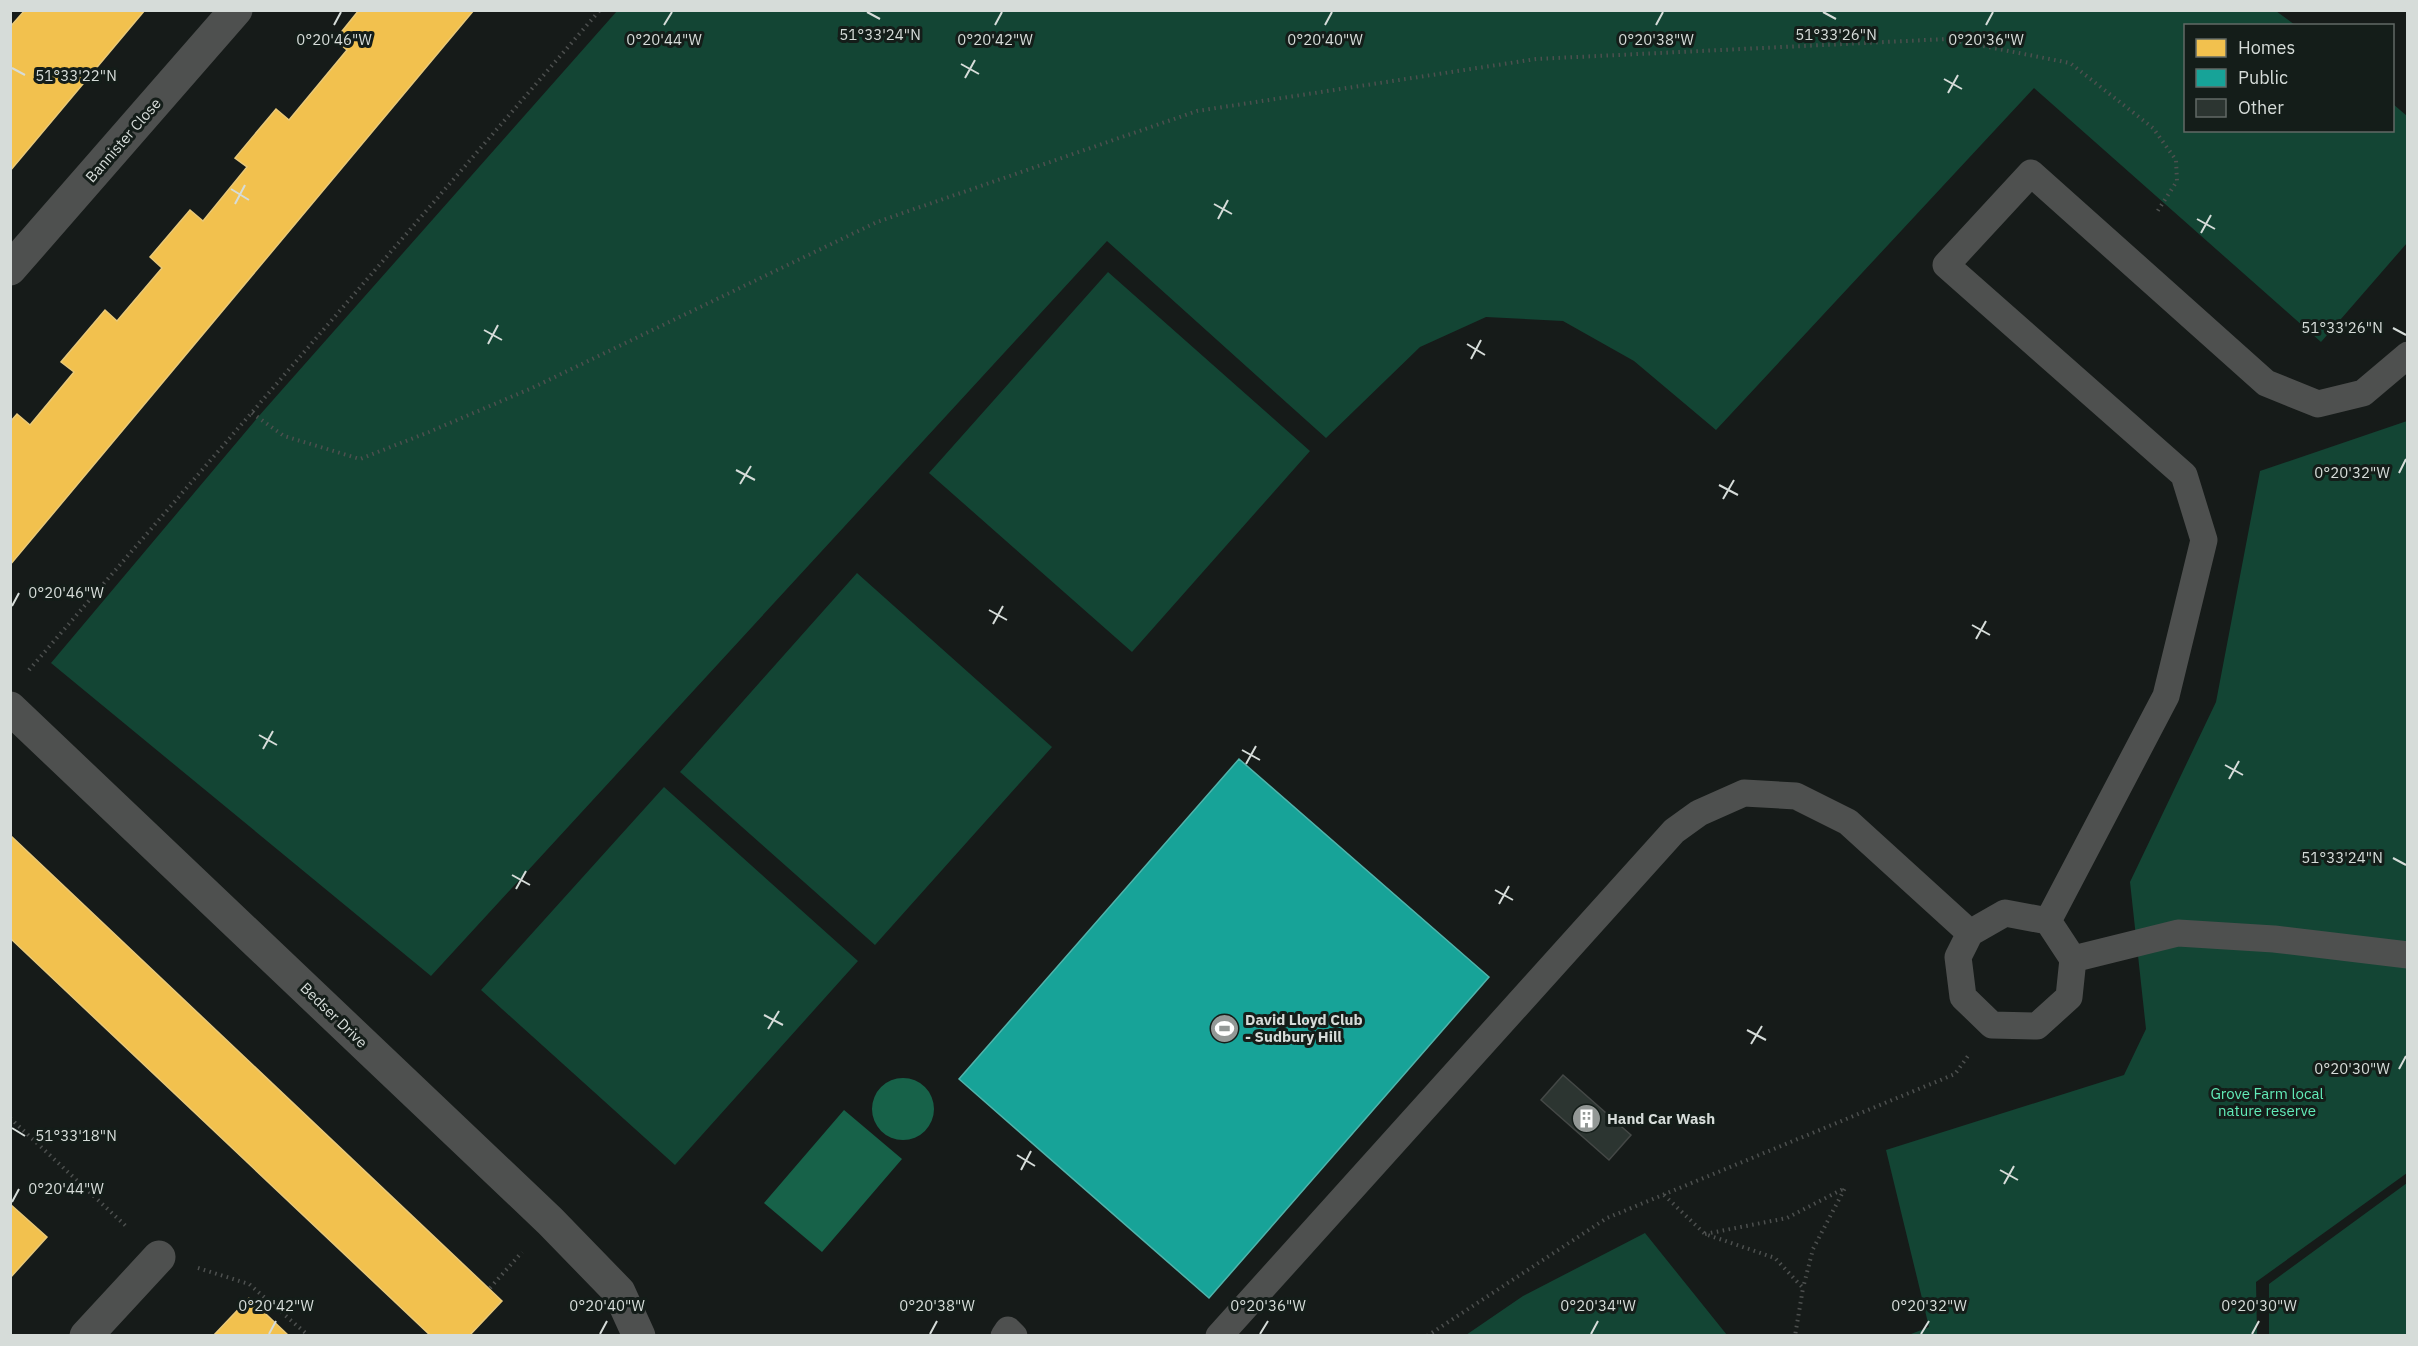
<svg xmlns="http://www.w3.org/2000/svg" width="2418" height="1346" viewBox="0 0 2418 1346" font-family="'IBM Plex Sans',sans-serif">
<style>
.green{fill:#134534}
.water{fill:#176249}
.homes{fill:#f2c14e;stroke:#eac978;stroke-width:1.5}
.public{fill:#17a398;stroke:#50b4ac;stroke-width:1.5}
.building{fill:#2c3531;stroke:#444846;stroke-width:1.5}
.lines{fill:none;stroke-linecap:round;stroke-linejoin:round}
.path{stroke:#4d504f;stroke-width:4;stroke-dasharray:1.5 4.5;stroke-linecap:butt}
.lane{stroke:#4e504f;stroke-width:27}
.street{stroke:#4e504f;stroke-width:33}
.ticks{fill:none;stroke:#d6dcd9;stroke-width:2}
.labels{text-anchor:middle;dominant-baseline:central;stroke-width:6;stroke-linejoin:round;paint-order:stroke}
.street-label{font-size:15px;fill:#d6dcd9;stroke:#141d19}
.poi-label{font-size:15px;font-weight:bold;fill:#d6dcd9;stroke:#141d19;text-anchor:start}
.park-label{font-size:15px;fill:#62ebb8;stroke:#141d19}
.ticks-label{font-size:15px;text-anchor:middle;fill:#d6dcd9;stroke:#141d19;stroke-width:6;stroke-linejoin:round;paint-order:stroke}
</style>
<rect width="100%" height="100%" fill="#161b19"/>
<path class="green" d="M617,11H2276L2295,25L2186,26V130H2392L2393,104L2407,116V243L2321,342L2034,88L1716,430L1634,361L1563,321L1486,317L1420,347L1326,438L1107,241L431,976L51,663L258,417Z
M1108,272L1310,451L1132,652L929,473Z
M2407,421V1173L2256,1282L2257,1335L1906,1336L1929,1327L1886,1150L2124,1075L2146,1029L2130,882L2216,702L2260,471Z
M857,573L1052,747L875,945L680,772Z
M664,787L858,961L675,1165L481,990Z
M2407,1183V1335H2269V1284Z
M1645,1233L1727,1335H1466L1523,1296Z"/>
<path class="water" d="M872 1109a31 31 0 1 1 62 0a31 31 0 1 1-62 0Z
M844,1110L902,1159L822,1252L764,1203Z"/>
<path class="homes" d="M25,10H145L10,171V27Z
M359,10H474L10,565V422L17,414L30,425L74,372L61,362L105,310L117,321L162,268L150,257L190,210L203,221L247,167L235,158L276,109L289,120L347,50L335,40Z
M10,835L502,1301L469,1336H431L10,938Z
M10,1204L47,1237L10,1278Z
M249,1298L289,1336H213Z"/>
<path class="public" d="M1239,759L1489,977L1209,1298L959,1079Z"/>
<path class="building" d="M1563,1075L1631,1135L1609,1160L1541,1100Z"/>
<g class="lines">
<path class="path" d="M252,413L284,436L360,459L429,432L532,388L877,222L1197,111L1536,59L1947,39L2070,63L2153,128L2176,160L2177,181L2157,212
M29,670L600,10
M10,1118L128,1228
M1664,1195L1705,1234L1775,1258L1803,1288L1795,1336
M1705,1234L1787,1218L1845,1188L1813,1249L1803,1288
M198,1268L249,1284L309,1336
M490,1288L522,1252
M1427,1336L1607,1218L1955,1074L1968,1056"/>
<path class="lane" d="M2005,913L2048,921L2073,959L2069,997L2037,1026L1992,1025L1963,997L1958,957L1970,933Z
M2048,921L2166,696L2204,540L2184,475L1946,265L2031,173L2266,383L2318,404L2363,393L2408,355
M2073,959L2178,933L2274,939L2408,955
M1004,1336L1008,1330L1014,1336
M1219,1336L1674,831L1699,813L1744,793L1796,796L1848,822L1970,933"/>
<path class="street" d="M10,269L236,10
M10,708L550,1221L619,1292L639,1336
M86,1336L159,1257"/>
</g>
<path class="ticks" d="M867,12L880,19M1823,12L1836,19M334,25L341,12M664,25L672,12M995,25L1002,12M1325,25L1332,12M1656,25L1663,12M1986,25L1993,12M961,64L979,74M12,68L25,75M965,78L975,60M1944,79L1962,89M1948,93L1958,75M231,189L249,200M235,204L245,185M1214,204L1232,214M1218,219L1228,200M2197,219L2215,229M2201,233L2211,215M2393,328L2406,335M484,330L502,340M488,344L498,325M1467,344L1485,355M1471,359L1481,340M736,470L755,480M2399,473L2406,459M740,484L751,466M1719,485L1738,495M1723,499L1734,480M12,606L19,593M989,610L1007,620M993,624L1003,606M1972,625L1990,635M1976,639L1986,621M259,735L277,745M263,749L273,731M1242,750L1260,760M1246,764L1256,746M2225,765L2243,775M2229,779L2239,761M2393,858L2406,865M512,875L530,885M516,889L526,871M1495,890L1513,900M1499,904L1509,886M764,1015L783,1025M768,1029L779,1011M1747,1030L1766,1040M1751,1044L1762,1026M2399,1069L2406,1056M12,1128L25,1136M1017,1155L1035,1166M1021,1170L1031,1151M2000,1170L2018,1180M2004,1184L2014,1166M12,1202L19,1189M269,1334L276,1321M600,1334L607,1321M930,1334L937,1321M1260,1334L1268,1321M1591,1334L1598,1321M1921,1334L1929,1321M2252,1334L2259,1321"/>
<defs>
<symbol id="stadium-disc" viewBox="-11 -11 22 22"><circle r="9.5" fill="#939896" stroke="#141d19"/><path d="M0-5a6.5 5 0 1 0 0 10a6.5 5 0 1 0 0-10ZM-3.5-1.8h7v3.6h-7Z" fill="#fff"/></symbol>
<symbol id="building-disc" viewBox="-11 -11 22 22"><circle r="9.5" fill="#939896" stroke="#141d19"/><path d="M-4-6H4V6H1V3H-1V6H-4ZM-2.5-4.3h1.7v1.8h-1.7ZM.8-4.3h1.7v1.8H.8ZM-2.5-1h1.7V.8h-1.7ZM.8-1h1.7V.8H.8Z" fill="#fff"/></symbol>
</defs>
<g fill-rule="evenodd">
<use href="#stadium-disc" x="1208" y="1012" width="33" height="33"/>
<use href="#building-disc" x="1570" y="1102" width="33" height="33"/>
</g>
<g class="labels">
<g class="street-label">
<text transform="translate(123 140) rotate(-49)">Bannister Close</text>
<text transform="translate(334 1015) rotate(44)">Bedser Drive</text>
</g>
<g class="poi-label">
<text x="1245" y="1019">David Lloyd Club<tspan x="1245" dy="17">- Sudbury Hill</tspan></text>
<text x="1607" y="1118">Hand Car Wash</text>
</g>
<g class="park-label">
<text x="2267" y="1093">Grove Farm local<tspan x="2267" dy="17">nature reserve</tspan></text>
</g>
</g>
<g class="ticks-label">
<text x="880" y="40">51°33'24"N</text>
<text x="1836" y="40">51°33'26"N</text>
<text x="334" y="45">0°20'46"W</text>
<text x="664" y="45">0°20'44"W</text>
<text x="995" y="45">0°20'42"W</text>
<text x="1325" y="45">0°20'40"W</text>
<text x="1656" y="45">0°20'38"W</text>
<text x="1986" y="45">0°20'36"W</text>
<text x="76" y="81">51°33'22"N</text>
<text x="2342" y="333">51°33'26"N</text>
<text x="2352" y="478">0°20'32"W</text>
<text x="66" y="598">0°20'46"W</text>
<text x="2342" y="863">51°33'24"N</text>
<text x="2352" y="1074">0°20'30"W</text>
<text x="76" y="1141">51°33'18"N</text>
<text x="66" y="1194">0°20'44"W</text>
<text x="276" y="1311">0°20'42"W</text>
<text x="607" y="1311">0°20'40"W</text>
<text x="937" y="1311">0°20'38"W</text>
<text x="1268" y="1311">0°20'36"W</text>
<text x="1598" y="1311">0°20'34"W</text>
<text x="1929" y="1311">0°20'32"W</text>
<text x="2259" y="1311">0°20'30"W</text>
</g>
<rect width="2418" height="1346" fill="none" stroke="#d6dcd9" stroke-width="24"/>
<rect x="2184" y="24" width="210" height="108" fill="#141d19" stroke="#626966" stroke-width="1.5"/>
<rect x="2196" y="39" width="30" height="18" fill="#f2c14e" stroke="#626966" stroke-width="1.5"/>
<text x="2238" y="54" font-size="18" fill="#d6dcd9">Homes</text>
<rect x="2196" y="69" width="30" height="18" fill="#17a398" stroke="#626966" stroke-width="1.5"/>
<text x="2238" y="84" font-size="18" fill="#d6dcd9">Public</text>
<rect x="2196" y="99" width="30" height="18" fill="#2c3531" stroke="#626966" stroke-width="1.5"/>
<text x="2238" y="114" font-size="18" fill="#d6dcd9">Other</text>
</svg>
